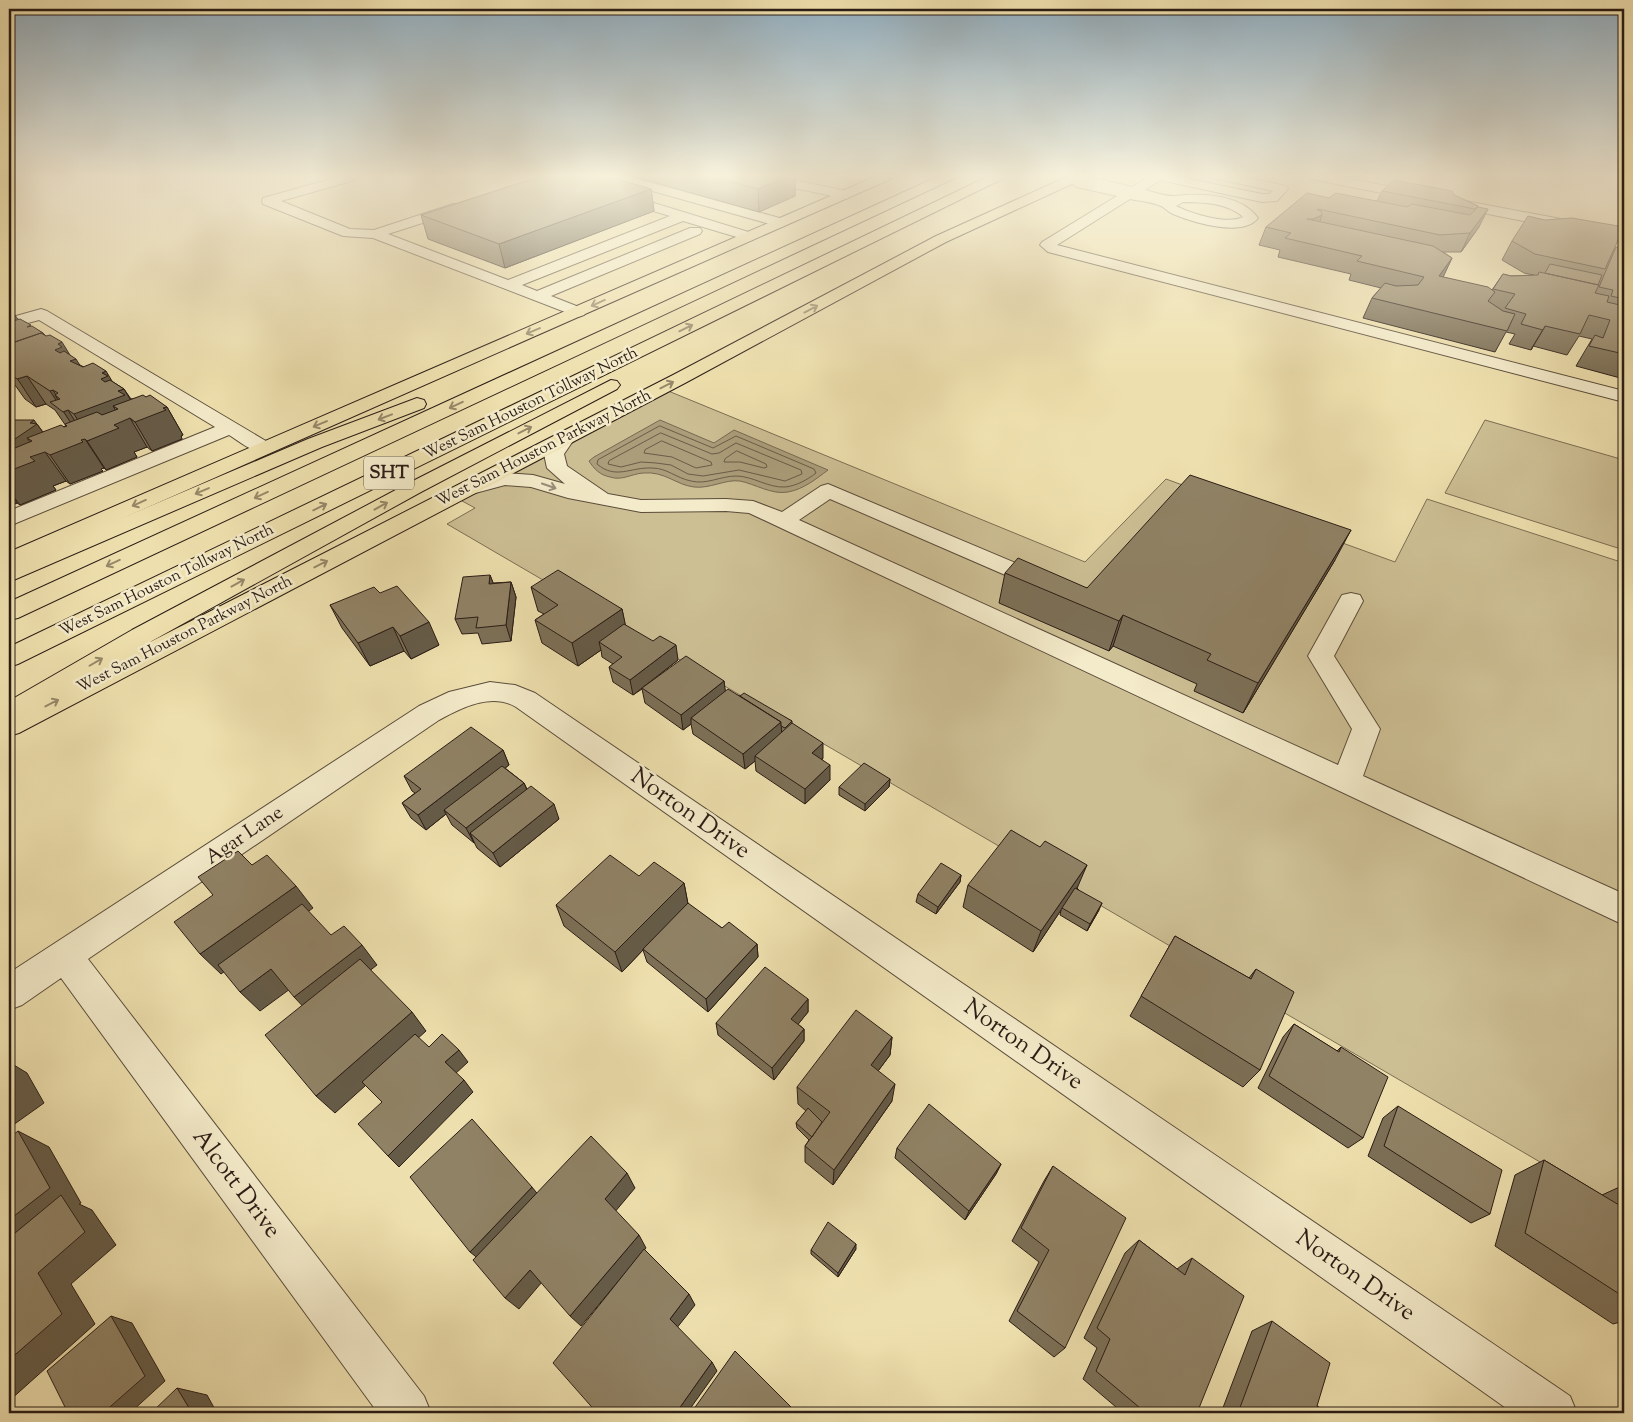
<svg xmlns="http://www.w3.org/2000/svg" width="1633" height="1422" viewBox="0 0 1633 1422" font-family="'Sorts Mill Goudy',serif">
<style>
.green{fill:#cdbf94;stroke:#7c6e54}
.water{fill:#ab9d7a;stroke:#776952}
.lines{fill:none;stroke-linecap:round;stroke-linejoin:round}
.shore{stroke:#6a5c48;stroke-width:1}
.minor-casing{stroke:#5b4d3b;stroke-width:2}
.major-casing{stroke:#2a1c15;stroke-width:2}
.highway-casing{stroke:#2a1c15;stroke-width:2}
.minor{fill:#f4ebca;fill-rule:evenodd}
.major{fill:#eee0ae;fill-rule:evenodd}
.highway{fill:#eee0ae;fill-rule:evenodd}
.wall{fill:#7c7057;stroke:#2a1c15}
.shaded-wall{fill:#655b47;stroke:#2a1c15;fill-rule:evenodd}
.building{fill:#908265;stroke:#2a1c15}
.oneway{stroke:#968869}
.oneway2{stroke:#998e79}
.labels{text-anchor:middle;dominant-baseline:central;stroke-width:5;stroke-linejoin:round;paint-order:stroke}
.far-street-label{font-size:16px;fill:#2a1c15;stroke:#f4ebca}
.shield{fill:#f4ebca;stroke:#675a4b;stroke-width:1}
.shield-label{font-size:19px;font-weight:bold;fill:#2a1c15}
.street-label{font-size:20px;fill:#2a1c15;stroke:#f4ebca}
.near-street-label{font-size:24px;fill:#2a1c15;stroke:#f4ebca}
</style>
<rect width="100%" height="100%" fill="#eee0ae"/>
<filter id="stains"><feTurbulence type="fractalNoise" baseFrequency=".004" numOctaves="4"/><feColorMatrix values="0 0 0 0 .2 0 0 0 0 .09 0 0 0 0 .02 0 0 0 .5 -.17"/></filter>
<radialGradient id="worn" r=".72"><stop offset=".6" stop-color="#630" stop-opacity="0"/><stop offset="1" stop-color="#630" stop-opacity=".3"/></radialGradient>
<path class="green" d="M661,388L1085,562L1166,479L1395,562L1427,499L1624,563V1211L447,524L475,508L453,496Z
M1485,420L1624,460V550L1445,493Z"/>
<path class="water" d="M660,420L714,443L734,430L828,470C816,479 804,489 788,492C772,495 755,484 740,481C725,479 710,489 694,487C676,485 665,471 643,473C631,474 622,481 610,477C600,475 594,469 589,461L594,457Z"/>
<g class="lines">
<path class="shore" d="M660,426L713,448L736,436L814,469L816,473C807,480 796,486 785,487C768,488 753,476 736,476C721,476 706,485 691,481C676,478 667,468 652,468C630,467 616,480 597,464L598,460Z
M661,433L712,454L719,453L736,443L801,470L802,474L785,481L739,470L703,476L688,474L671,465L656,463L641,462L621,467L608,464L609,461Z
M662,441L711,462L712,465L696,468L672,457L644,453L645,450Z
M737,451L766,464L767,467L764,468L740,462H724L725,459Z"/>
<defs>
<path id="minor" d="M345,175H356L357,177L355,180L281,201L350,229L374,230L453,204H463L465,207L463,210L388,234L508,280L670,216L613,199L612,196L618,192L755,234L757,237L750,241L683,221L522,285L537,291L690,228H700L702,231L700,234L551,296L584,309L586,312L584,315L578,317L373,238L343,236L263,204L262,201L263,198Z
M604,175H623L787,220L789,223L782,227L777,226L606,178Z
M747,175H770L846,191L852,195L846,199L753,179Z
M1072,175L1087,176L1132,187L1152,175H1170L1262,194H1269L1273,191L1214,178L1212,175H1234L1286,186L1288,189L1277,201L1262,202L1160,180L1145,190C1154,192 1167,197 1175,196C1201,193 1241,194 1258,218C1243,238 1192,222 1173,214C1168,212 1164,207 1161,206C1152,202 1140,201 1130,199L1057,245L1624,391V402L1048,252L1040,245L1042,242L1117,196L1077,187L1066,179ZM1183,202C1203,202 1228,203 1243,217C1227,225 1192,214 1176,206Z
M1305,175H1329L1624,231V239L1590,234L1311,179Z
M41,309L47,311L271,444L274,448L271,452C256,456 242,443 229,435L9,526V511L215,427L39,320L9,328V318Z
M565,432L572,434L575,438L564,454L567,466L608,494L641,500L726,499L753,501L782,512L821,486L828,484L1051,578L1055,583L1051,588L1043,591L1035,588L830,499L799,520L1338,765L1352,729L1308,656L1342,595L1351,593L1360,595L1363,601L1334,656L1380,729L1363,776L1624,894V925L749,513L726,511L641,512L568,498L531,487L505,485L468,495L461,493L457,489L461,485L504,473L533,475L565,484L547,468L544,454L558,434Z
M490,682L515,685L535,693L1570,1396L1577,1413H1513L516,707C492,692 461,708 439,720L88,959L424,1396L431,1413H378L61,978L22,1005L9,1010V973L419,706L449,692Z"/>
<path id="major" d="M879,175H895L893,178L17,565L9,567V552Z
M1071,175H1087L1085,178L946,242L685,383L19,733L9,736V714L673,375L936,236Z"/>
<path id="highway" d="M941,175H957L955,178L18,618L9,620V602Z
M991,175H1006L1004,178L18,664L9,667V647Z
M611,380L617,381L620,385L617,389L421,492L150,642L19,721L9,724V701L132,630L407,484Z
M417,398L424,400L426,404L424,408L322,447L9,582V566L308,439Z"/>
</defs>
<use href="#minor" class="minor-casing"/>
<use href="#major" class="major-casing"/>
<use href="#highway" class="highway-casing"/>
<use href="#minor" class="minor"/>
<use href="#major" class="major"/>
<use href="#highway" class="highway"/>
</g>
<path class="wall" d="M632,175H795V196L759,212L632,176Z
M651,189L654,211L505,268L428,239L421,215Z
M1382,191L1454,195L1478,206L1479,227L1461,252H1443L1452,258L1443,277L1492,290L1503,274L1511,276L1534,275L1524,273L1502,260L1512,241L1614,250L1624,248V379L1576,366L1592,339L1579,336L1567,355L1533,346L1531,350L1509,344L1515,334L1506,332L1495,352L1363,318L1372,298L1381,288L1349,280L1351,274L1278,257L1280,250L1259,245L1266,227L1329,198L1377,201Z
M9,311L18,319L43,333L46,336L69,355L80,365L113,382L124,389L131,399L146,397L167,407L183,435L181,436L182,439L152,451L147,447L134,452L137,457L106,470L104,468L101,469L103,471L70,484L66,481L53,486L56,490L20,505L17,503L12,505L14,507L9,510V420L37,424L43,432L66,426L55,410L46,404L36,407L25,399L15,385L10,382L9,379Z
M1335,560L1243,713L1194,691L1197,684L1113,646L1109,651L999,603L1005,573L1087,588Z
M490,575L493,583L511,582L516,597L511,641L482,644L478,633L462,634L455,619Z
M531,587L622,609L625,625L678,660L659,675L724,681L725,691L740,696L792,721V724L823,758L822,760L830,780L805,804L756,771L755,761L745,769L693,734L691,724L683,730L645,703L642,689L633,695L613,682L609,667L613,664L602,657L601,650L578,666L542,643L535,620L544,614L538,611Z
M380,593L439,645L411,659L404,651L370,666L342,628L330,605Z
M503,750L509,765L505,768L524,783L527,789L559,819L500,867L477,848L474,842V843L452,825L446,814L426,830L411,818L402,803L415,793L412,791L404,776Z
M890,779L889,787L865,811L839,795V787Z
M961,875L960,882L936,914L916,902L918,894Z
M639,876L684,883L688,904L722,928L757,944L758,957L708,1012L647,962L643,950L622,972L564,926L556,905Z
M968,885L1078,886L1077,888L1099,910L1087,931L1060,915L1061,910L1033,952L963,907Z
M1175,936L1249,978L1256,969L1260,1070L1243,1087L1130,1016Z
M808,999V1012L798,1024L804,1029V1041L774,1080L718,1035L716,1023Z
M1294,1024L1337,1051L1341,1047L1363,1138L1348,1148L1258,1088L1283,1037Z
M892,1037L890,1055L878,1071L892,1101L833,1185L805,1162V1146L809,1140L797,1128L796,1123L806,1111L798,1104L797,1087Z
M1398,1106L1490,1214L1471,1223L1368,1156L1383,1118Z
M897,1148L1001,1164L996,1174L965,1220L895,1158Z
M1544,1160L1602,1195L1624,1185V1321L1613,1324L1495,1246L1515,1175Z
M1053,1166L1065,1348L1054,1357L1009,1321L1039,1262L1012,1241L1044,1181Z
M1139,1240L1177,1269L1192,1258L1197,1413H1123L1083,1379L1097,1348L1084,1338L1125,1253Z
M856,1249L838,1277L811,1254V1250Z
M1272,1321L1317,1406L1327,1413H1221L1252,1331Z"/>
<path class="shaded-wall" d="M792,175H795V196L759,212L758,189Z
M651,189L654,211L505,268L499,244Z
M1488,209L1479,227L1461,252L1470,233Z
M1322,215L1316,233L1306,237L1313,219Z
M1452,258L1443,277L1439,276Z
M15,315L28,335L9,325V317Z
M1545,326L1533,346L1531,350L1543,330Z
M62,342L73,360L76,359L93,386L55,350L58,344Z
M9,361L20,378L27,376L46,404L36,407L11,369L9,368Z
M106,371L121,396L118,391L124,389L141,417L167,407L183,435L181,436L182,439L152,451L135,422L130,418L147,447L134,452L137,457L106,470L87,441L90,440L74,414L101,379L102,373ZM113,406L118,409L122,421Z
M53,390L57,397L55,395L65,411L68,410L86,439H85L104,468L101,469L103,471L70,484L50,455L82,440L50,391Z
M34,420L52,445L45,452L66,481L53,486L56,490L20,505L9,491V443L30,423ZM27,438L32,441L39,454Z
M9,492L17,503L12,505L14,507L9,510Z
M1351,530L1335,560L1243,713L1258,683Z
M490,575L496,590L489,584Z
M511,582L516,597L511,641L506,625Z
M622,609L627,632L599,642L601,650L578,666L572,643Z
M1123,615L1113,646L1109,651L1119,621Z
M429,622L439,645L411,659L400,636Z
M393,627L404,651L370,666L358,643Z
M676,645L678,660L633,695L630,680Z
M724,681L726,696L691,718V724L683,730L681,715Z
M781,722L782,738L755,756V761L745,769L743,754Z
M823,743V758L812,768V753Z
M503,750L509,765L448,813L444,810L446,814L426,830L418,815Z
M830,765V780L805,804V789Z
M890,779L889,787L865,811V804Z
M524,783L530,798L470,833L474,842V843L466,828Z
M554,804L559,819L500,867L493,853Z
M1087,865L1078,886L1063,908H1062L1061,910L1033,952L1041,931Z
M961,875L960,882L936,914L938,907Z
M684,883L688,904L643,949V950L622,972L615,952Z
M296,886L313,908L221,974L200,954Z
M1102,903L1099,910L1087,931L1090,924Z
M757,944L758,957L708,1012L706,999Z
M362,945L377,965L312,1016L294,997Z
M271,969L290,989L260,1011L240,992Z
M808,999V1012L792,1032L791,1019Z
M412,1012L426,1031L335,1113L316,1096Z
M804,1029V1041L774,1080L772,1068Z
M892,1037L890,1055L869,1083L871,1065Z
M459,1050L468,1062L455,1074L445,1062Z
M9,1062L27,1073L44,1103L9,1128Z
M464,1080L473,1092L399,1167L388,1156Z
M895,1084L892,1101L833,1185L834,1170Z
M18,1131L49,1147L81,1203L79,1204L92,1210L116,1245L71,1284L95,1324L9,1401V1360L38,1273L9,1260V1220Z
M1001,1164L996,1174L965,1220L969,1211Z
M627,1173L635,1188L614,1213L605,1199Z
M532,1187L540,1197L480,1260L470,1252Z
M639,1235L646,1248L581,1326L570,1316Z
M856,1244V1249L838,1277V1273Z
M530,1270L542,1282L519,1309L505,1298Z
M689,1294L695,1305L676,1329L670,1319Z
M111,1316L132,1323L165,1381L130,1413H103Z
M712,1362L717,1371L687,1413H676Z
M177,1388L207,1395L217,1413H192Z"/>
<path class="building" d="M544,175H604L651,189L499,244L421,215Z
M705,175H792L758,189Z
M1394,180L1452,191L1454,195L1478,206L1475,209L1382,191Z
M1307,193L1329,198L1336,193L1407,207L1412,204L1470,215L1478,207L1488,209L1470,233L1440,235L1318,209L1317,210L1321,211L1322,215L1313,219H1307L1433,246L1452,258L1439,276L1488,287L1495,292L1488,301L1503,311L1515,314L1507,331L1372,298L1385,283L1396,286L1418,285L1424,277L1357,261L1362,256L1285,238L1291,233L1266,227Z
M1528,216L1545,220L1572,218L1624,227L1605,269L1535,254L1512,241Z
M1616,247L1624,248V299L1611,296L1613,290L1599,287Z
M1550,264L1602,275L1598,285L1545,273Z
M1539,272L1599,285L1595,293L1609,296L1607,302L1624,306V354L1589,346L1595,335L1603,338L1610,320L1589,315L1580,334L1545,326L1543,330L1521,324L1526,314L1505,308L1515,294L1493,289L1503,274L1511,276L1538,275Z
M9,311L15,315L9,317Z
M20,319L31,325L27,327L32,326L43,333H41L9,344V321L10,322Z
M41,333L46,336L50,335L62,342L58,344L62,347L55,350L60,353L64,351L76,359L70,361L83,367L93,363L106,371L102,373L108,376L101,379L105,382L110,380L124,389L118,391L125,395L74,414L68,410L63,412L50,402L60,399L55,395L58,393L53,390L50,391L27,376L17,379L9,373V370L11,369L9,368V365L13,363L9,361V344Z
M143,395L146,397L150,395L167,407L163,408L166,410L135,422L130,418L114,425L119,428L87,441L85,439L81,440L83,442L50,455L45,452L30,457L35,461L9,471V445L11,444L15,448L32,441L27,438L61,425L64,427L67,426L65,424L97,412L102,415L118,409L113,406Z
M9,420H34L30,423L37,424L9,443Z
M1190,475L1351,530L1258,683L1207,660L1211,654L1123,615L1119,621L1005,573L1018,558L1087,588Z
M558,570L622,609L572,643L535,620L558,605L531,587Z
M490,575L489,584L511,582L506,625L476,628L478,617L455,619L463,577Z
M397,586L429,622L400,636L393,627L358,643L330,605L374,587L380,593Z
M624,624L653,641L660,636L676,645L630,680L609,667L622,657L599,642Z
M686,656L724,681L681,715L642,688Z
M728,689L781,722L743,754L691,718Z
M744,693L792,721L785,728L781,726V722L740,696Z
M792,723L823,743L812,753L830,765L805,789L755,756Z
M471,727L503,750L418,815L402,803L421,789L404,776Z
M864,763L890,779L865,804L839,787Z
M502,766L524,783L466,828L444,810Z
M531,786L554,804L493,853L470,833Z
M1011,830L1040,847L1045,841L1087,865L1041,931L968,885Z
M238,851L252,865L267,855L296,886L200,954L174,922L213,895L198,877Z
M610,855L639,876L654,862L684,883L615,952L556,905Z
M941,863L961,875L938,907L918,894Z
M1075,888L1102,903L1090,924L1062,908Z
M688,903L722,928L729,922L757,944L706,999L643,949Z
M302,904L331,935L344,926L362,945L294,997L271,969L240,992L218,965Z
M1175,936L1251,979L1256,969L1294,992L1260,1070L1141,996Z
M360,959L412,1012L316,1096L265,1035Z
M765,967L808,999L791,1019L804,1029L772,1068L716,1023Z
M856,1010L892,1037L871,1065L895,1084L834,1170L805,1146L830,1112L797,1087Z
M1294,1024L1339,1052L1341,1047L1388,1077L1363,1138L1269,1076Z
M415,1034L429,1047L442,1034L459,1050L445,1062L464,1080L388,1156L358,1124L382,1102L362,1082Z
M9,1077L13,1085L9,1089Z
M929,1104L1001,1164L969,1211L897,1148Z
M1398,1106L1502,1170L1490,1214L1384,1146Z
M808,1108L822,1122L812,1137L796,1123Z
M472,1119L532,1187L470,1252L410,1177Z
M18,1131L50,1188L9,1220V1138Z
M591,1136L627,1173L605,1199L639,1235L570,1316L530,1270L505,1298L473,1260Z
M1544,1160L1624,1208V1297L1525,1233Z
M1053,1166L1126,1218L1065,1348L1017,1311L1049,1250L1021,1228Z
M61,1195L85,1232L38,1273L62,1314L9,1360V1238Z
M828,1222L856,1244L838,1273L811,1250Z
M1139,1240L1185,1275L1192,1258L1244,1296L1197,1413H1146L1096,1371L1110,1339L1097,1328Z
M644,1249L689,1294L670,1319L712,1362L676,1413H597L553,1363Z
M111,1316L145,1376L103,1413H68L47,1371Z
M1272,1321L1330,1363L1317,1406L1327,1413H1238Z
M735,1351L797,1413H691Z
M177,1388L192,1413H151Z"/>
<defs><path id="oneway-shaft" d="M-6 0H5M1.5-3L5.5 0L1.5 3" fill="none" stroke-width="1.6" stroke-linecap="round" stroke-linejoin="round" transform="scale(1.25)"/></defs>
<g class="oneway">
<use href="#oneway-shaft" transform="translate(598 303) rotate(156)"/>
<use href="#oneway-shaft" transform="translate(811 309) rotate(-28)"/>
<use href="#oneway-shaft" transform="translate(686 328) rotate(-26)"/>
<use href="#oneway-shaft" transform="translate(533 331) rotate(157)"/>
<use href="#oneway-shaft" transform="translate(667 385) rotate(-27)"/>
<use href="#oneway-shaft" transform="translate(456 405) rotate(155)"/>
<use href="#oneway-shaft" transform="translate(385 417) rotate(159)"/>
<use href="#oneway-shaft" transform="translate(320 424) rotate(157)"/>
<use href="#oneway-shaft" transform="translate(525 430) rotate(-27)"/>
<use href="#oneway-shaft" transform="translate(202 491) rotate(157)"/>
<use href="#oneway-shaft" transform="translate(261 495) rotate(155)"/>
<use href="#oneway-shaft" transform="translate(139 503) rotate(156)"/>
<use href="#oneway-shaft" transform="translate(381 506) rotate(-29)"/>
<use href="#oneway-shaft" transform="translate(320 507) rotate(-26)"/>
<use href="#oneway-shaft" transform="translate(113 563) rotate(155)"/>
<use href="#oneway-shaft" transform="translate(321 564) rotate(-27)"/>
<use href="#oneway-shaft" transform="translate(238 583) rotate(-29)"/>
<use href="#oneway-shaft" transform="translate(96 662) rotate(-30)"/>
<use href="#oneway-shaft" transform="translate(52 703) rotate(-27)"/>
</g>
<use class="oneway2" href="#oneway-shaft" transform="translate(549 486) rotate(19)"/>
<linearGradient id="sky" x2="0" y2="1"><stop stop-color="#8fabbc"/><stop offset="0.47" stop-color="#f7f1db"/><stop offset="1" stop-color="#f7f1db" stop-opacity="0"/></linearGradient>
<rect width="1633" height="374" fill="url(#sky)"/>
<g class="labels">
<g class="far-street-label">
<text transform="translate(531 404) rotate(-26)">West Sam Houston Tollway North</text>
<text transform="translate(544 449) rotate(-27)">West Sam Houston Parkway North</text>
<text transform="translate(167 581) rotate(-26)">West Sam Houston Tollway North</text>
<text transform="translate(185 635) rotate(-27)">West Sam Houston Parkway North</text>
</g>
<rect class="shield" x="364" y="456.5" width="50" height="33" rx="4"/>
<g class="shield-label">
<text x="389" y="473">SHT</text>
</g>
<g class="street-label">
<text transform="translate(245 836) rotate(-34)">Agar Lane</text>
</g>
<g class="near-street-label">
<text transform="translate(690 814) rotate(35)">Norton Drive</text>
<text transform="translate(1023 1045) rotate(35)">Norton Drive</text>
<text transform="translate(236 1184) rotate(53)">Alcott Drive</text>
<text transform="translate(1355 1276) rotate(35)">Norton Drive</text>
</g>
</g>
<rect width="1633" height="1422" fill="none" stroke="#eee0ae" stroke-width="30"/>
<rect x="10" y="10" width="1613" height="1402" fill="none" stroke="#2a1c15" stroke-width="2.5"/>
<rect x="15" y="15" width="1603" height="1392" fill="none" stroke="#2a1c15"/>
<rect width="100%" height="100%" filter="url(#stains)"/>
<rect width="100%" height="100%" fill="url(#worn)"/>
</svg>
